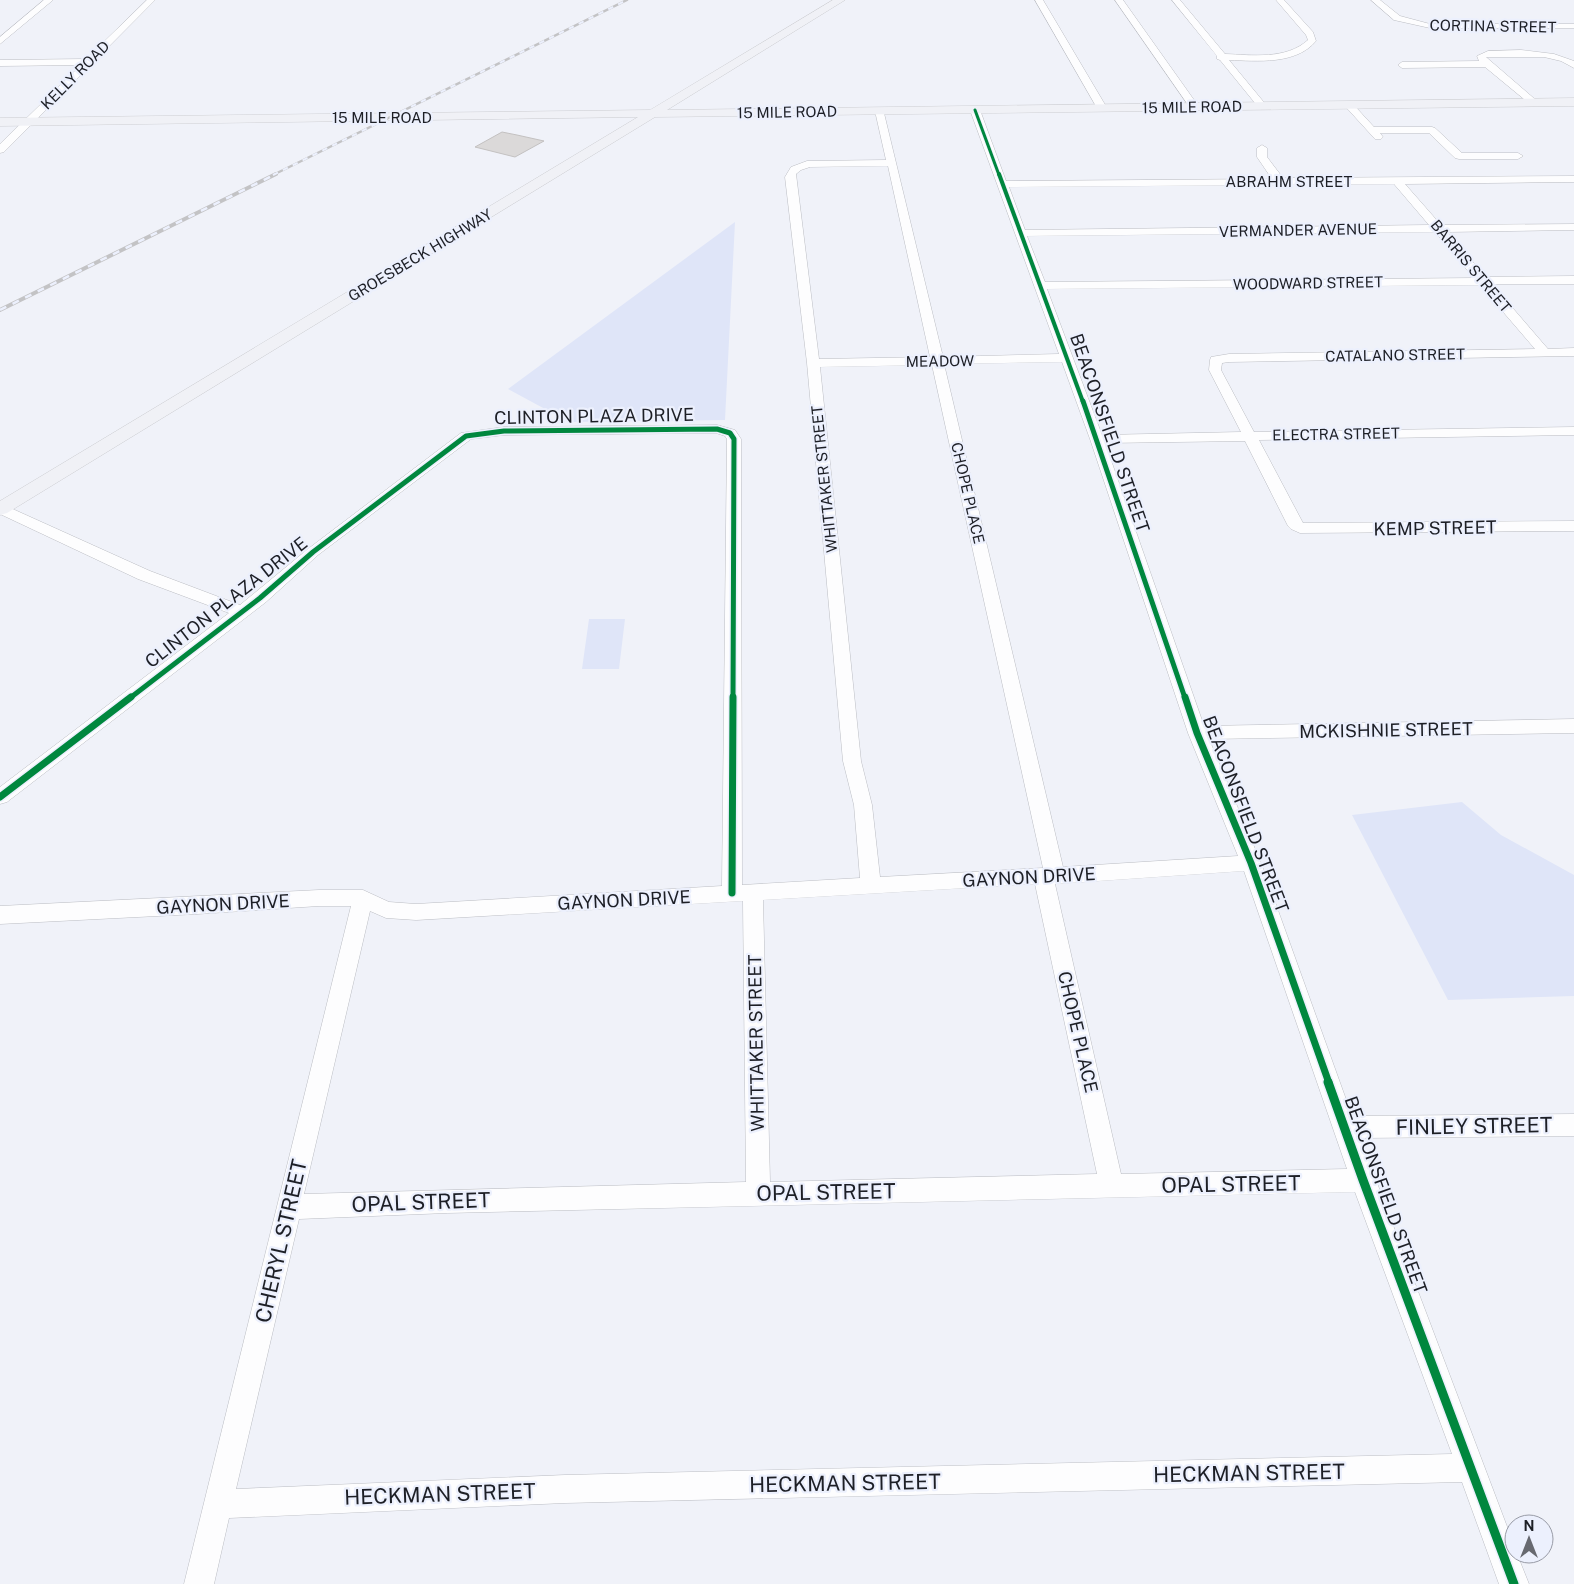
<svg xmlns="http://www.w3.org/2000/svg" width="1574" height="1584" viewBox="0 0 1574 1584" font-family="'Public Sans',sans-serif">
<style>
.green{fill:#dfe5f8}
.building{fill:#dbd9d9;stroke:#c3c1c1}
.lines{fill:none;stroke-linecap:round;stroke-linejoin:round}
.minor-casing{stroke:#bbbdc3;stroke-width:1}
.major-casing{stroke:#cccdd1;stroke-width:1}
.minor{fill:#fdfdfe;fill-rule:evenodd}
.major{fill:#f0f1f6;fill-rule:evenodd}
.rail-far1-casing{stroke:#c3c3c5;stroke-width:2.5}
.rail-casing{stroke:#c3c3c5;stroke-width:4}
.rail-far1{stroke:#ecf0fd;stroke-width:2;stroke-dasharray:5.5;stroke-linecap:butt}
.rail{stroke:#ecf0fd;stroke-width:2.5;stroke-dasharray:7;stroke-linecap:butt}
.cycleway-far4-casing{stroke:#ecf0fd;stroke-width:4.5}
.cycleway-far3-casing{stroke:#ecf0fd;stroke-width:5.5}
.cycleway-far2-casing{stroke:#ecf0fd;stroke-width:8}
.cycleway-far1-casing{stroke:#ecf0fd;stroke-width:10}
.cycleway-casing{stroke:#ecf0fd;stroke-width:12}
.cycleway-far4{stroke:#00873e;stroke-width:3}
.cycleway-far3{stroke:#00873e;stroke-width:4}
.cycleway-far2{stroke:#00873e;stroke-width:5}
.cycleway-far1{stroke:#00873e;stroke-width:7}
.cycleway{stroke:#00873e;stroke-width:9}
.labels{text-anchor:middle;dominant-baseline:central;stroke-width:4.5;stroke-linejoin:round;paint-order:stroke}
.far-street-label{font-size:15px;fill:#1d1f26;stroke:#ecf0fd}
.street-label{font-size:18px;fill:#1d1f26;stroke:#ecf0fd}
.near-street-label{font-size:21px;fill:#1d1f26;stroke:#ecf0fd}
</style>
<rect width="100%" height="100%" fill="#f0f2f9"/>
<path class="green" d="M735,222L725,420L569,422L508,389Z
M589,619H625L619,669H582Z
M1462,802L1501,835L1574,875V996L1448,1000L1352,815Z"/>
<path class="building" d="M502,132L517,135L544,141L515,157L475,147Z"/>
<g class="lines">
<defs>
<path id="minor" d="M44,0H53L0,44V37Z
M147,0H155L4,152L0,153V144L81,65L0,66V60L86,59Z
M1035,0H1043L1107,108L1105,110H1099L1097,108Z
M1115,0H1123L1199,107L1197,109H1191Z
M1172,0H1180L1225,54C1252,55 1286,60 1308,40L1306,35L1276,0H1284L1313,32L1316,41C1296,65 1257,61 1229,60L1267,106L1262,109L1259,108L1220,60L1217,59V56Z
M1371,0H1380L1400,16L1430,24H1574V28H1430L1394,20Z
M1521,50L1554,54L1574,61V68L1561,61L1544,57H1486L1537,101V105H1531L1485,67L1402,68L1398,65L1402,62L1479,61L1477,56L1488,51Z
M1349,102L1352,103L1374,127H1432L1435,128L1462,153H1518L1523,156L1518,159H1459L1455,158L1429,133H1380L1383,137L1381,139H1375L1344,105Z
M975,107L980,110L1006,181L1272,179L1257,157V148L1262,145L1267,148V157L1283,178L1574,176V182L1405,184L1441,225L1574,224V230L1447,232L1486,277L1574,276V284H1492L1548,349L1574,348V356L1229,362L1222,363L1221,370L1254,432L1574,427V435L1259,440L1303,523L1574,521V531L1300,533L1291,529L1288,526L1245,441L1105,443L1204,726L1574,719V733L1209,739L1261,863L1352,1116L1574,1114V1136L1360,1138L1514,1545V1554H1517L1529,1584H1499L1462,1482L565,1503L229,1518L214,1584H184L351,906H319L197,914L0,924V906L319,890H363L389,902L416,904L722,886L727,439L725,436L716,433L504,435L471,439L318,555L266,602L7,802L0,804V787L229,613L138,579L0,514V505L6,506L150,571L240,605L308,549L461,433L504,427L717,425L735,430L741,439L742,885L860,878L854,805L843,761L807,363L785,177L791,167L807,161L886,160L875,111L880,108L883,109L943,357L1059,354L970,110ZM888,166L930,357L819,359L796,174L801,170L810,167ZM1394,184L1429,225L1025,230L1009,187ZM1435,232L1474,278L1045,282L1027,236ZM1480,285L1535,349L1229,354L1211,357L1210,360L1209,370L1241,432L1102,435L1047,289ZM1062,362L1090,439L1188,733L1238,856L1063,867L944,364ZM932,365L1043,868L880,877L872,805L861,761L820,367ZM1244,871L1347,1169L1121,1174L1055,884ZM1035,884L1097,1174L770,1182L763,900ZM743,901L746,1182L304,1194L370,911L386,918L416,920ZM1355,1192L1452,1454L565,1475L236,1489L299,1219L447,1213Z"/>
<path id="major" d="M833,0H845L667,110L1574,98V106L655,117L7,513L0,515V501L638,117L0,126V118L650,110Z"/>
</defs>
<use href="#minor" class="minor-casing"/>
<use href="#major" class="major-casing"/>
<use href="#minor" class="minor"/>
<use href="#major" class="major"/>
<defs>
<path id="rail-far1" d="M273,175L627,0"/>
<path id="rail" d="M0,310L276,174"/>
</defs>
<use href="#rail-far1" class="rail-far1-casing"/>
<use href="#rail" class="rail-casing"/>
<use href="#rail-far1" class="rail-far1"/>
<use href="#rail" class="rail"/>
<defs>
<path id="cycleway-far4" d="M975,110L999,175"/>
<path id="cycleway-far3" d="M999,174L1083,402"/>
<path id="cycleway-far2" d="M1083,401L1185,698
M130,698L260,598L313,552L466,436L504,431L717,429L730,433L734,439L733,698"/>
<path id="cycleway-far1" d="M1185,697L1197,733L1251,863L1329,1083
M0,797L131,697
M732,893L733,697"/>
<path id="cycleway" d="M1328,1082L1363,1180L1514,1584"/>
</defs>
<use href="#cycleway-far4" class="cycleway-far4-casing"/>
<use href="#cycleway-far3" class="cycleway-far3-casing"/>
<use href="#cycleway-far2" class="cycleway-far2-casing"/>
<use href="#cycleway-far1" class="cycleway-far1-casing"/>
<use href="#cycleway" class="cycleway-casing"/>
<use href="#cycleway-far4" class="cycleway-far4"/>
<use href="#cycleway-far3" class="cycleway-far3"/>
<use href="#cycleway-far2" class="cycleway-far2"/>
<use href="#cycleway-far1" class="cycleway-far1"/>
<use href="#cycleway" class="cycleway"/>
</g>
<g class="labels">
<g class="far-street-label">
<text transform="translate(1493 26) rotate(1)">CORTINA STREET</text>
<text transform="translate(75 75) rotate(-45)">KELLY ROAD</text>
<text transform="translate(1192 107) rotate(-1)">15 MILE ROAD</text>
<text transform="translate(787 112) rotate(-1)">15 MILE ROAD</text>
<text x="382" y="117">15 MILE ROAD</text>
<text x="1289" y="181">ABRAHM STREET</text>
<text transform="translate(1298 230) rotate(-1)">VERMANDER AVENUE</text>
<text transform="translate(420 255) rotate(-31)">GROESBECK HIGHWAY</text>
<text transform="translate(1471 266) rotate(50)">BARRIS STREET</text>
<text transform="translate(1308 283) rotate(-1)">WOODWARD STREET</text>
<text transform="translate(1395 355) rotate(-1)">CATALANO STREET</text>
<text transform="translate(940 361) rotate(-1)">MEADOW</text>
<text transform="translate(1336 434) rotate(-1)">ELECTRA STREET</text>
<text transform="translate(824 479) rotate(-96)">WHITTAKER STREET</text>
<text transform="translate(968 493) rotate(77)">CHOPE PLACE</text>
</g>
<g class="street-label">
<text transform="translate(594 416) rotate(-1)">CLINTON PLAZA DRIVE</text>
<text transform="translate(1110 433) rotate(71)">BEACONSFIELD STREET</text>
<text transform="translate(1435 528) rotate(-1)">KEMP STREET</text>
<text transform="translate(226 602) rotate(-38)">CLINTON PLAZA DRIVE</text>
<text transform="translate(1386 730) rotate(-1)">MCKISHNIE STREET</text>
<text transform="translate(1246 814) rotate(69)">BEACONSFIELD STREET</text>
<text transform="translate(1029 877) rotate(-3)">GAYNON DRIVE</text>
<text transform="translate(624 900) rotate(-3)">GAYNON DRIVE</text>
<text transform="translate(223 904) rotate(-3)">GAYNON DRIVE</text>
<text transform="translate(1078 1032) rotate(77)">CHOPE PLACE</text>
<text transform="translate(756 1043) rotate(-91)">WHITTAKER STREET</text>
<text transform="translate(1386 1195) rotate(70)">BEACONSFIELD STREET</text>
</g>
<g class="near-street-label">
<text transform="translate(1474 1126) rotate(-1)">FINLEY STREET</text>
<text transform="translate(1231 1184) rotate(-1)">OPAL STREET</text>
<text transform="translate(826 1192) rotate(-1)">OPAL STREET</text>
<text transform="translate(421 1202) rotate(-2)">OPAL STREET</text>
<text transform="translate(281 1241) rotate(-77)">CHERYL STREET</text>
<text transform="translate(1249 1473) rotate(-1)">HECKMAN STREET</text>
<text transform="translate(845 1483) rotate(-1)">HECKMAN STREET</text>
<text transform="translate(440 1494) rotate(-2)">HECKMAN STREET</text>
</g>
</g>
<g transform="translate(1529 1539)"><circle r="24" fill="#ecf0fd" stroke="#999ca7"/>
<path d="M0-4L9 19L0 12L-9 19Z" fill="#676970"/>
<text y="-8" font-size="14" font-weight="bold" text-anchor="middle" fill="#1d1f26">N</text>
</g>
</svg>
